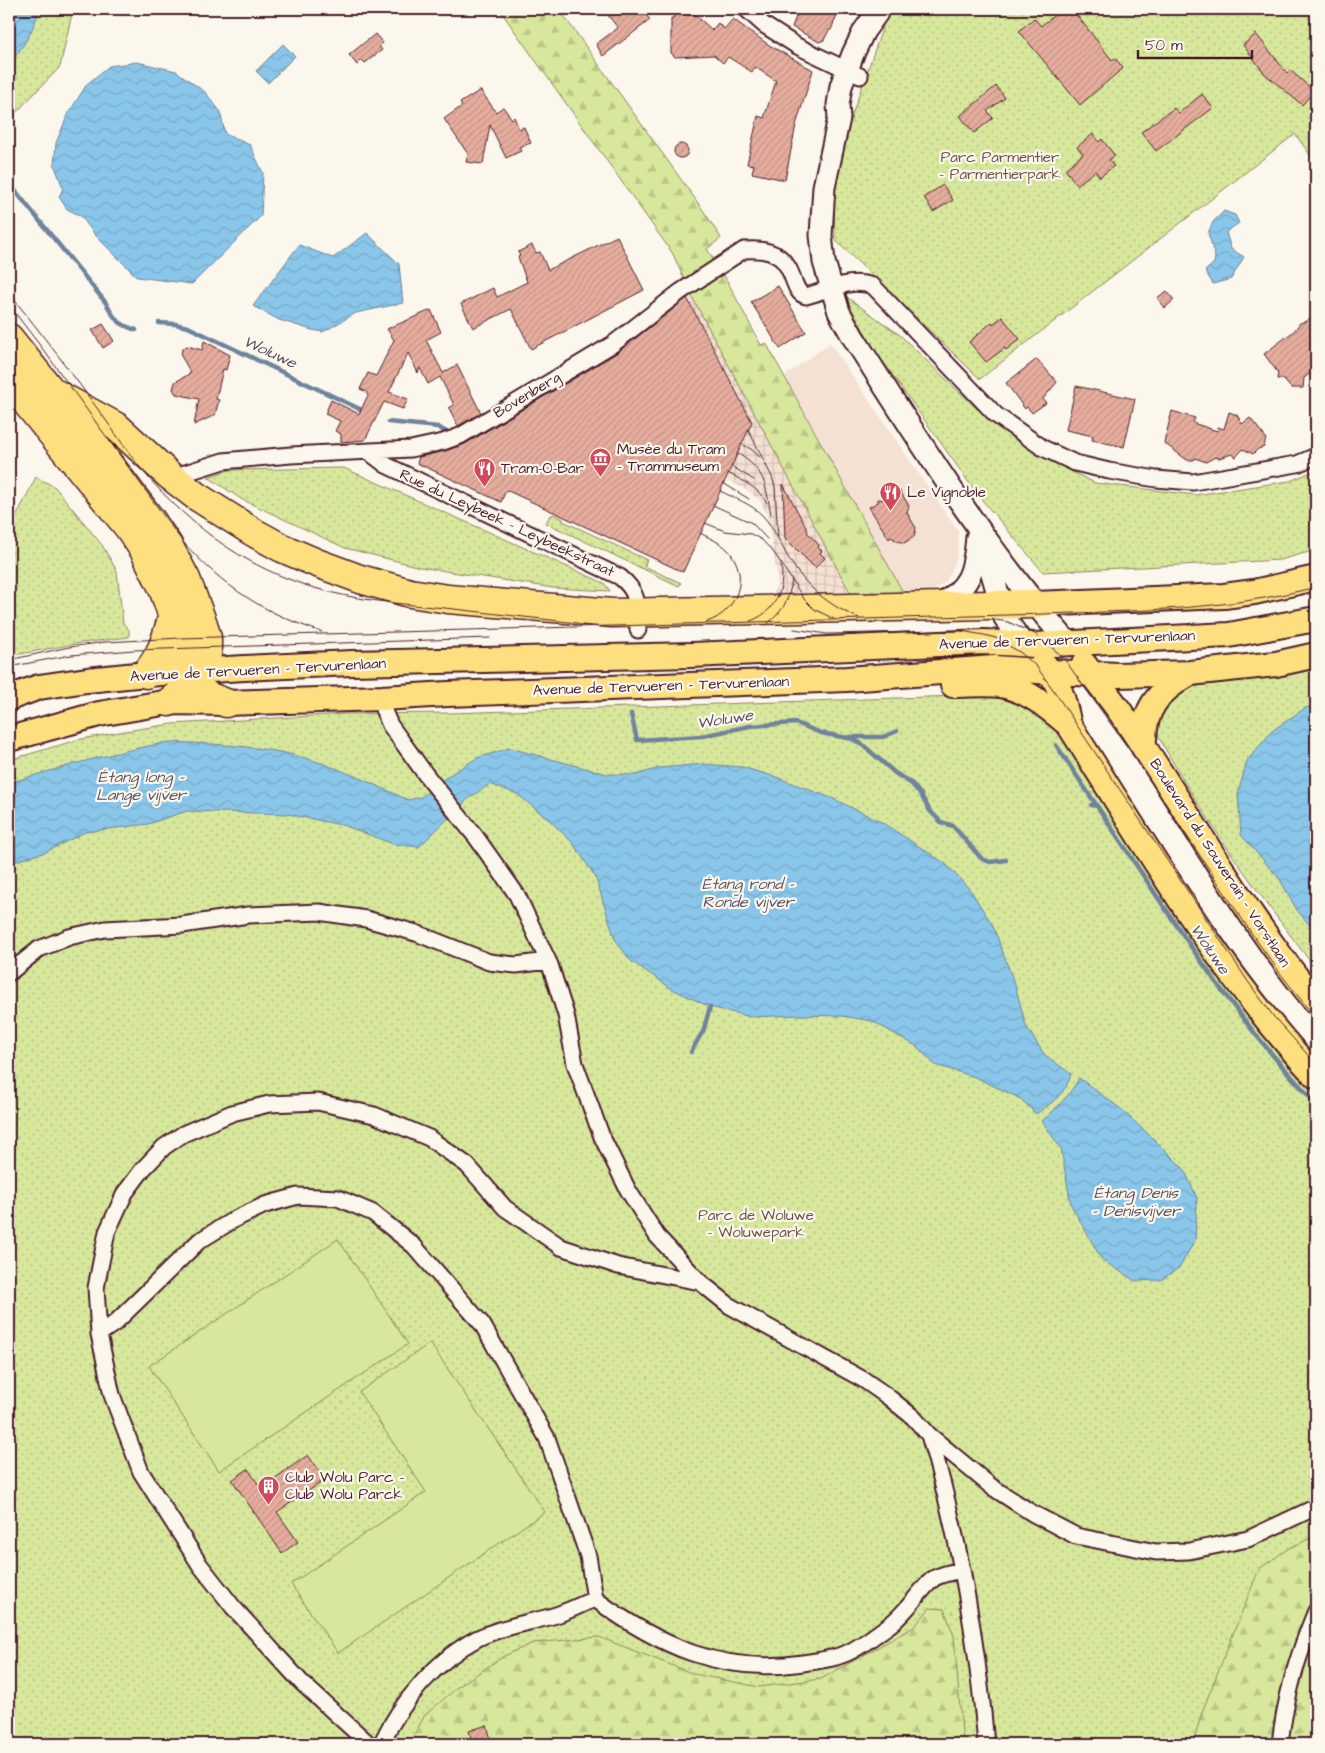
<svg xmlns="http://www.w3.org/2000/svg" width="1325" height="1753" viewBox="0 0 1325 1753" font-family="'Architects Daughter',sans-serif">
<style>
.built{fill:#f4e1d4}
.industrial{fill:url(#industrial-grid)}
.grass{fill:url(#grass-dots);stroke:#908363}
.forest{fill:url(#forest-firs);stroke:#908363}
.garden{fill:#d7e79b;stroke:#908363}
.water{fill:url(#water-waves);stroke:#70839d}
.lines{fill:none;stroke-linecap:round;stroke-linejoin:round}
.stream{stroke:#70839d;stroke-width:4.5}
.building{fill:url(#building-hatch);stroke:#4a1f2b}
.street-casing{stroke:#4a1f2b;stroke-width:19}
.secondary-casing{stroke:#4a1f2b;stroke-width:25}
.primary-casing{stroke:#4a1f2b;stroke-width:28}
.highway-casing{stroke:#4a1f2b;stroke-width:31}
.street{stroke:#fbf7ec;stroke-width:15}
.secondary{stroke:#fbf7ec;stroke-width:21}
.primary{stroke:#fddf80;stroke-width:24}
.highway{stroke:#fddf80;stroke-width:28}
.tram{stroke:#4a1f2b;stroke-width:1}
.labels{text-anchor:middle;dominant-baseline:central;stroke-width:4.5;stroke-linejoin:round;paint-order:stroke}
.park-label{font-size:15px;fill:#6d5147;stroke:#fbf7ec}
.street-label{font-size:15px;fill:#4a1f2b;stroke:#fbf7ec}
.poi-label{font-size:15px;fill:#4a1f2b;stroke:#fbf7ec;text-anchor:start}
.water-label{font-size:16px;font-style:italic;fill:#5d5164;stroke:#fbf7ec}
</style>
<defs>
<pattern id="industrial-grid" width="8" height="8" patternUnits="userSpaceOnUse" patternTransform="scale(1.25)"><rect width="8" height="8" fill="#f4e1d4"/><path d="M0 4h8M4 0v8" fill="none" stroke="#d3c1b6"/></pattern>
<pattern id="grass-dots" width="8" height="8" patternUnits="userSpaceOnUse" patternTransform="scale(1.25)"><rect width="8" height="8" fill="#d7e79b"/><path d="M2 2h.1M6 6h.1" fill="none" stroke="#bac686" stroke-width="1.8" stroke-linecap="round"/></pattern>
<pattern id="forest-firs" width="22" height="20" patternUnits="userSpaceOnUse" patternTransform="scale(1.25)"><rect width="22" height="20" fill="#d7e79b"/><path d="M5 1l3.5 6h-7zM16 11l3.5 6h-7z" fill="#bac686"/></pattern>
<pattern id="water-waves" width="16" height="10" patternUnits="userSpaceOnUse" patternTransform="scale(1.25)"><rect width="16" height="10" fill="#89c6e9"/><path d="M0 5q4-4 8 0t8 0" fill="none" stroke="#78aac8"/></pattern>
<pattern id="building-hatch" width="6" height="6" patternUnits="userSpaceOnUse" patternTransform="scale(1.25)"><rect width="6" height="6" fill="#e5ad9d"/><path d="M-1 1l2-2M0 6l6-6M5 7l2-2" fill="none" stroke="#c69487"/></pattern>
</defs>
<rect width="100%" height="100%" fill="#fbf7ec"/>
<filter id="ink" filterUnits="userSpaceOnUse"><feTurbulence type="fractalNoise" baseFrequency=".02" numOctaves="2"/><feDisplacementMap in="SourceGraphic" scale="10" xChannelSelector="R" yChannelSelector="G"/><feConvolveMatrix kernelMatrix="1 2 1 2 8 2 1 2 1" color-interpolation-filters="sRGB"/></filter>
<g filter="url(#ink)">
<path class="built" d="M830,343L958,531L959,542L957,557L951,572L946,581L936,589L924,593L904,594L785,376Z"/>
<path class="industrial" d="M690,293L853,598L771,600L777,585V574L767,514L761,502L751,493L739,486L543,392L638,338Z"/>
<path class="grass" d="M9,9H73L60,67L9,120Z
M889,9H1316V163L1295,134L980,379L835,240L834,191L845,135Z
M844,295L900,335L976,408L1044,458L1095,483L1195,495L1290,481L1316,470V550L1280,560L1043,572L977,494L874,349Z
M344,468L604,583L610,591L553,588L420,567L345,548L241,499L208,477L229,470Z
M36,477L55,487L102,545L117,571L123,623L129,630V637L81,643L9,656V531Z
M553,514L563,519V521L647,560L644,566L681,583L679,586L546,523L550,515L552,516Z
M1316,666V969C1259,895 1204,819 1159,738L1158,730L1159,720L1163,709L1168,701L1188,687L1285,675Z
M987,695L1015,702L1046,721L1059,733L1210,964L1270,1043L1316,1095V1744H9V760L77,740L125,731L172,724L346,714L451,713Z"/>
<path class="forest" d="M499,9H559L703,210L721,238L707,249L725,277L761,345L766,343L904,594L853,598L690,293L673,254Z
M1316,1536V1744H1193L1202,1712L1259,1569L1289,1548Z
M930,1608L944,1609L954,1636L963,1744H409L425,1715L459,1686L504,1656L533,1643L599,1637L694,1674L759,1687L821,1679L914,1627Z"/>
<path class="garden" d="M338,1239L408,1344L219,1471L149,1366Z
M430,1343L545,1512L338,1653L291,1584L426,1492L359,1392Z"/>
<path class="water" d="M9,9H39C34,30 23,48 9,64Z
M283,44L295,56L268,83L256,71Z
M137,62L176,71L205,92L220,111L225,134L250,145L263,173L261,216L192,284L137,277L95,235L81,216L67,209L59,197L63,188L54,164L56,143L68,114L87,84L109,66Z
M1224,211L1235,215L1239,223L1226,232L1231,249L1244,257L1231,279L1213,284L1205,271L1214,263L1215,256L1208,233L1213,222Z
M367,233L399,264L403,303L356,313L323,332L312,330L279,320L253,306L299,245L333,258Z
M1316,706V933L1297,910L1279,878L1241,835L1238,793L1247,761L1272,731L1305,708Z
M169,742C210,744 253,745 294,755C334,765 371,783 408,800L421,797L448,776L477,758L510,748L607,774L636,775L659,768L703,764L742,767L776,777L834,799L883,823L946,864L971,891L993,926L1015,985L1026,1026L1044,1054L1071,1074C1067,1092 1052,1103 1036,1114L1021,1099L975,1077L935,1065L916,1046L872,1021L842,1016L798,1015L751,1017L710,1007L672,989L630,960L615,939L595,876L572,842L548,819L517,794L490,784L468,799L419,847L393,844L346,826L288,814L187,811L148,824L85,832L46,852L9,863V783C62,767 114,752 169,742Z
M1079,1078L1121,1109L1158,1143L1184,1169L1197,1198L1195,1240L1180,1267L1161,1280L1135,1281L1102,1260L1071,1205L1061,1149L1042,1121C1057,1108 1070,1095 1079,1078Z"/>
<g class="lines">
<path class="stream" d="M9,183L106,303C115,320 118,324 136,330
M159,323L175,324L188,327L366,412
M388,422L438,427L446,432
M631,714L637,740L702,736L750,726L796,723L821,733L853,739L863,745L895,773L912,784L921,795L930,811L941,822L953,826L982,859L990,862L1006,860
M849,737H883L897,731
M1056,745L1097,806
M1091,805L1097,806C1166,908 1230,1015 1316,1103
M691,1052L700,1036L703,1032L710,1007"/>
</g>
<path class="building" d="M603,9H642L650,20L603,56L596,44L618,28Z
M673,9H689L712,30L718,23L724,29L733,19L769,45L813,70L796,125L785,180L752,173L754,165L747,164L758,116L764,118L776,81L755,67L752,72L728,57L723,63L714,55L675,57L671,53V18H674Z
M799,9H836L835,12H838L831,30H829L824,40L819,42L792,27Z
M1062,9H1072L1112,60L1115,58L1123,68L1080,105L1019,31L1034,18L1041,26Z
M375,34L383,43L379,46L382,50L365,63L362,60L357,65L349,55Z
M1256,34L1287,73L1290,70L1314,91L1302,105L1265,74L1243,45Z
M996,86L1005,98L987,111L993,118L974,133L960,116Z
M479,91H481L496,112L503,107L512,119L514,117L519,129L524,127L531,143L519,147L521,151L506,158L490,125L483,164L466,162L468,154L444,119L462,106L460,103Z
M1202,94L1213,108L1156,151L1141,132L1174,108L1179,113Z
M1093,134L1099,142L1102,139L1115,156L1109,160L1114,166L1100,177L1095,171L1077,185L1065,169L1083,154L1077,147Z
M674 151a7 7 0 1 1 14 0a7 7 0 1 1-14 0Z
M943,185L953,200L933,212L924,197Z
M617,236L644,290L531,349L511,309L473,328L461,304L493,288L497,297L527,282L518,257L520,256L518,252L532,245L536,253L540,252L548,270Z
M778,286L806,332L780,349L751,302Z
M1167,291L1174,300L1165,308L1157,298Z
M687,298L752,422L683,572L506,490L501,502L417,463L419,457L445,451L465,444L618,352Z
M431,310L441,332L426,340L443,373L457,365L481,413L458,426L449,408L454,405L440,377L428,384L420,368L418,373L408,353L389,392L408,399L403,409L384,402L365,440L341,442V434L335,431L340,421L325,414L331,400L359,414L368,395L367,394V392L360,389L368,373L376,376L394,340L387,329Z
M1316,314V369L1304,378L1303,388H1291L1283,379H1277L1278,373L1264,354L1294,331L1300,323L1306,321Z
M1002,317L1020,339L1006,350L1005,348L986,362L969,342L992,322L993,324Z
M103,324L114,341L103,348L92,330Z
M204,341L230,355L226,370L223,369L216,399L219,400L215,415L194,425L199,399L176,394L173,389L175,382L191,373L181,356L182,349L187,346L202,350Z
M1037,359L1057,382L1043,399L1046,403L1032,413L1027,407L1025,409L1006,383Z
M1076,386L1135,399L1124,447L1092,440L1093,436L1066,430Z
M1172,411L1195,418L1193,423L1217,431L1218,427L1224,429L1229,412L1237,415L1242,424L1250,418L1266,438L1264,447L1258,449L1253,454L1243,449L1236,457L1232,454L1219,458L1215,457L1206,462L1195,458L1194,460H1187L1164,443Z
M783,484L808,531L807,532L819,545L818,547L822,551L820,553L825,558L815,568L785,538Z
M900,491L909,506L907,513L916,528L914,537L904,543L897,541L891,537L889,539L869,507L878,502V499L885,500Z
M308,1455L325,1480L277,1512L298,1542L282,1553L232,1480L248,1469L261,1488Z
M487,1725L492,1744H473L469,1731Z"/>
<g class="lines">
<defs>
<path id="street" d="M746,9L764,25L797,46L860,76
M369,452L386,465L620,577C640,593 637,606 638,630
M169,475H179L223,461L291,455L411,449L443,442L460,436L613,344L680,292L744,250C802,245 786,292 806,296C830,290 848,278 873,286L996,415L1043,448L1075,463L1109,471L1156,479L1193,482L1297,464L1316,456
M383,709L390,725L426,775L476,837L517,895L550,965L566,1015L575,1064L602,1137L628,1190L657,1236L700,1282L730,1306L864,1380L887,1396L913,1417L929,1435L992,1487L1032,1513L1076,1536L1156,1552L1189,1551L1248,1539L1316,1507
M9,973L39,949L69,937L105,929L182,925L248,915L319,912L366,919L416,933L489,962L516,965L548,961
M99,1334L96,1288L100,1267L107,1232L125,1193L143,1169L164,1147L183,1134L232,1113L269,1104L318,1102L374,1115L429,1138L467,1165L505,1208L561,1247L618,1266L700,1282
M929,1435C959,1535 977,1640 986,1744
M369,1744L302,1683L233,1607L200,1565L141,1472L112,1395L99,1334L115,1323L199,1241L235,1219L265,1205L298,1196L338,1198L373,1213L414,1246L482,1324L547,1438L588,1556L595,1599
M381,1744C401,1702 436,1660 478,1638C503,1626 530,1623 556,1615C569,1611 582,1604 595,1599C659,1646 722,1675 803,1663C818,1661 833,1659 847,1653C861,1647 875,1635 888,1626C906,1614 917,1593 933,1579C940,1574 953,1572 962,1570
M1280,1744C1285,1698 1298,1654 1316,1611"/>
<path id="secondary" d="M877,13L864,31L853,54L841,86L838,105L839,118L824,187L821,235L824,262L839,312L853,337C920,442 986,549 1068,643
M980,543L991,570L1005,618L1023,644
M938,606C970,588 974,572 977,537"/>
<path id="primary" d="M1035,604L1224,596L1254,592L1316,578
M1043,663C1059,680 1064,702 1069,725C1144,843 1220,974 1316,1076
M1084,664C1096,680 1109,696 1121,713C1187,808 1242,912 1316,1002
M953,685C969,685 986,683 1001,685C1027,689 1050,709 1069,725
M9,698L39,687L87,680L146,674L244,668L352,663L692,655L984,642L1035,645L1229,635L1316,619
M9,739L99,714L169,702L226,703L382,698L448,694L847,679L994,668L1052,672L1118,675L1190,673L1276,664L1316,655
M1144,748C1142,709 1158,691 1190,673"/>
<path id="highway" d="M9,338L98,449L151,520L168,545L186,579L203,624L207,638V654L202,671L192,683L169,702
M9,378L29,406L129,528L144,550L162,586L170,608L192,683L208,696L226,703
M51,391L117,427L169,475L196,496L253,532L282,548L317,563L360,579L410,593L448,599L612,613L1035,604
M146,674C162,653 165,643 172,618"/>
</defs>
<use href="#street" class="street-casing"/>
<use href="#secondary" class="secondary-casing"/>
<use href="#primary" class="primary-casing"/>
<use href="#highway" class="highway-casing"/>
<use href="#street" class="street"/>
<use href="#secondary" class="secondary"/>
<use href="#primary" class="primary"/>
<use href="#highway" class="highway"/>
<path class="tram" d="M9,293C42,334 74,376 105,419C119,438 132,459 148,477C186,520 232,557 286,578C337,599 391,603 445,608C489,613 533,618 577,623
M9,305L45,352L182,541C224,587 263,613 322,632
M748,429L772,477L775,487L778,537
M741,444L751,449L760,457
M737,453C766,471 765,483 771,514
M731,466L754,480
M728,473C743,481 758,487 767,503
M723,483L749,499
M720,491C734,498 752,504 763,516C774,528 781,545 789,559C806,587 829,606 859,618
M713,505L752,523L767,539
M705,523L725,531L751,534L762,540L775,554L804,599L814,609L834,619
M700,533C709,538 720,542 727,549C751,574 738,612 707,622
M996,620L1008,622L1035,634L1062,656L1136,759L1252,934L1280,973L1316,1019
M750,621C773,614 786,590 781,566
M768,623C783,612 790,598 792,579
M794,629L827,634L961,631L984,635L996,638L1021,653L1036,666L1052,688L1249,983L1274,1017L1316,1064
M9,660L69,647L106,642L180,638L1043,614C1134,611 1227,610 1316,587
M9,667L71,655L134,650L490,638"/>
</g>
</g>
<defs>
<symbol id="museum-pin" viewBox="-11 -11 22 30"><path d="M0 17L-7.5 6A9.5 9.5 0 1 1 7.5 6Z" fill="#d1495b" stroke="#fbf7ec"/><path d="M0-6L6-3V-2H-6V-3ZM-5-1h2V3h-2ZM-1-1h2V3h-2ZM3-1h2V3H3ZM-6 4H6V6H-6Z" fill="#fff"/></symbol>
<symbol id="restaurant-pin" viewBox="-11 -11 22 30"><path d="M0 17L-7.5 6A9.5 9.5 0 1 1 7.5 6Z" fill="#d1495b" stroke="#fbf7ec"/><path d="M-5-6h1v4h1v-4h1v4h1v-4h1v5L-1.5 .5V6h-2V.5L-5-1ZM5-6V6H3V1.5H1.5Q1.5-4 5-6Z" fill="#fff"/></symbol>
<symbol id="building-pin" viewBox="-11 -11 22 30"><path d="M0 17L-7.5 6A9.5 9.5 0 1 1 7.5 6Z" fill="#d1495b" stroke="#fbf7ec"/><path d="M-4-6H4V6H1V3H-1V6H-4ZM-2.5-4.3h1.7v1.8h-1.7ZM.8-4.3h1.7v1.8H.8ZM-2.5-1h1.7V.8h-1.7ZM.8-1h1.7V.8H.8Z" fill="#fff"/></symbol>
</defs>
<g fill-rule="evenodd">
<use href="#museum-pin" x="588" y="446" width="25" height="34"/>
<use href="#restaurant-pin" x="472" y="456" width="25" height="34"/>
<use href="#restaurant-pin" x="878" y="480" width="25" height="34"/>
<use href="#building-pin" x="256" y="1474" width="25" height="34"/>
</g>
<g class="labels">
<g class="park-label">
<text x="1000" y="157">Parc Parmentier<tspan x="1000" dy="17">- Parmentierpark</tspan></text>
<text x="756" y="1215">Parc de Woluwe<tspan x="756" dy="17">- Woluwepark</tspan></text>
</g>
<g class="street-label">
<text transform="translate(527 395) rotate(-31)">Bovenberg</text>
<text transform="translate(507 523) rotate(25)">Rue du Leybeek - Leybeekstraat</text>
<text transform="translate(1067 640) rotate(-2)">Avenue de Tervueren - Tervurenlaan</text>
<text transform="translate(258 670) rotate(-3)">Avenue de Tervueren - Tervurenlaan</text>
<text transform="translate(661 686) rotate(-2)">Avenue de Tervueren - Tervurenlaan</text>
<text transform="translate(1220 863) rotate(57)">Boulevard du Souverain - Vorstlaan</text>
</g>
<g class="poi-label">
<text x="617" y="449">Musée du Tram<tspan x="617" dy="17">- Trammuseum</tspan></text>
<text x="501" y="468">Tram-O-Bar</text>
<text x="907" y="492">Le Vignoble</text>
<text x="285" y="1477">Club Wolu Parc -<tspan x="285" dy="17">Club Wolu Parck</tspan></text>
</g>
<g class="water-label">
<text transform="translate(270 352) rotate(25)">Woluwe</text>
<text transform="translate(725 719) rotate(-9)">Woluwe</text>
<text x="141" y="777">Étang long -<tspan x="141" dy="18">Lange vijver</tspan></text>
<text x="748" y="884">Étang rond -<tspan x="748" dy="18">Ronde vijver</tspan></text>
<text transform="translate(1210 949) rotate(56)">Woluwe</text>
<text x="1136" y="1193">Étang Denis<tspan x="1136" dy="18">- Denisvijver</tspan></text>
</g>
</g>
<rect width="1325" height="1753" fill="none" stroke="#fbf7ec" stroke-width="30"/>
<rect x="15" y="15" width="1295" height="1723" fill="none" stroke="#4a1f2b" stroke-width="2" filter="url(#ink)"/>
<path d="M1138 50v8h114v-8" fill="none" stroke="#4a1f2b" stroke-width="2.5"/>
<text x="1145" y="50" font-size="15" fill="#4a1f2b" stroke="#fbf7ec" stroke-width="4" paint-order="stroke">50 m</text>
</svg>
